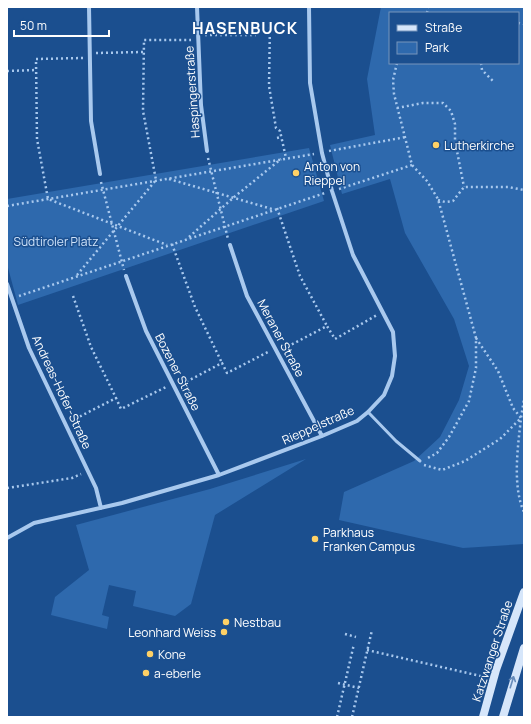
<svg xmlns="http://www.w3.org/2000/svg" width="531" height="724" viewBox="0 0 531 724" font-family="Manrope,sans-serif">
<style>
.green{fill:#2e69ad;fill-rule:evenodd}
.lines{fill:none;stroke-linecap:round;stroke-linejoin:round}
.path{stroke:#a9c9ee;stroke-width:2.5;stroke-dasharray:2 3;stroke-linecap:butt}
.lane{stroke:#a9c9ee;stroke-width:3}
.street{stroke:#a9c9ee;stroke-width:4}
.secondary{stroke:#d6e6fa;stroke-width:8}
.oneway{stroke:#668bba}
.poi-dot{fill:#ffd166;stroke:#1b4f8f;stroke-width:1.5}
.labels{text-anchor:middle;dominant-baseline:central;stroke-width:3;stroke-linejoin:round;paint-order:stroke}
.street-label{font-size:12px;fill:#fff;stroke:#1b4f8f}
.poi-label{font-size:12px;fill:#fff;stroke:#1b4f8f;text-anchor:start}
.park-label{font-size:12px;fill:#cfe3fa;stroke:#1b4f8f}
.district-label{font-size:16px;font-weight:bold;letter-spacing:1px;fill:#fff;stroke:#1b4f8f}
</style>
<rect width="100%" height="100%" fill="#1b4f8f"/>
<path class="green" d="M381,7H524V544L463,548L339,520L344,492L414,461L440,437L459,400L469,366L454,319L405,233L390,179L342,194L330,145L375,135L367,79ZM390,13H518V63H390Z
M309,148L324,201L18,305L7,264V199Z
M306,459L215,515L191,604L175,616L133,606L136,591L109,585L102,615L109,617L107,629L51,615L55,597L89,570L76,525L210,489Z"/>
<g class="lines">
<path class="path" d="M427,13L428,7
M270,22L269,86L276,128L280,131L286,158
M518,23L524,24
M205,35H256
M96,53L143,52
M83,58L36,59L37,139L48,199L167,245
M397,63L393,80L394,94L412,165L427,181L438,199L476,338V368L469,401L449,437L437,453L426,459
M481,63L482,70L494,82
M7,71L36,70
M397,108L423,103H443L451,111L455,124V141L464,187
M277,138L281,137
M329,151L406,137
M208,158L228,239
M169,179L272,209
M101,182L124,270
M339,189L412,165
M438,200L445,202L453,201L464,187H508L524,190
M7,206L314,154
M277,208L300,276L327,326
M189,237L233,198L281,159
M172,244L195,307L222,363
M77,275L156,180L143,111L144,40H191
M19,296L325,193
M73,296L91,347L116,398
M476,338L498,371L513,408L521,418C518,446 512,486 524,512
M283,349L327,326L335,339L377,315
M182,384L222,363L227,373L268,352
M71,421L116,398L121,409L166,387
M424,465L442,470L465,461L500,439L521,418L524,399
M7,488L72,478L81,474
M345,634L356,637
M367,650L485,677
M338,683L359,688
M337,717L354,644
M352,717L372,630"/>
<path class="lane" d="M368,412L396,441L420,461"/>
<path class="street" d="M89,7L91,121L100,174
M197,7L201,105L207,151
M230,245L247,296L322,436
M126,276L146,331L219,475
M7,284L29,348L96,488L101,508
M7,538L34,523L122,503L219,475L322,436L357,421L368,412L384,395L392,376L395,356L393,332L353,255L332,191L322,153L310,83L309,7"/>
<path class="secondary" d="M483,717L496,670L524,592
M503,717L524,648"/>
</g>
<defs><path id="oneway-shaft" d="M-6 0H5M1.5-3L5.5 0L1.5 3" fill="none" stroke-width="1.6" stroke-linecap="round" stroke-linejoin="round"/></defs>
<use class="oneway" href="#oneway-shaft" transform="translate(512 682) rotate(-73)"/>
<g class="poi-dot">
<circle cx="436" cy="145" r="4"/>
<circle cx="296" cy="173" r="4"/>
<circle cx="315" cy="539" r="4"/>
<circle cx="226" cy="622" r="4"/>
<circle cx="224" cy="632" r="4"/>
<circle cx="150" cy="654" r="4"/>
<circle cx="146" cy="673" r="4"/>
</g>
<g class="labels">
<g class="street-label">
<text transform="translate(192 92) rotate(-94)">Haspingerstraße</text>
<text transform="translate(281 338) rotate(62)">Meraner Straße</text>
<text transform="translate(178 372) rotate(63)">Bozener Straße</text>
<text transform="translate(62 392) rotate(65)">Andreas-Hofer-Straße</text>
<text transform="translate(318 425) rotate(-24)">Rieppelstraße</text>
<text transform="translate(492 651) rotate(-72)">Katzwanger Straße</text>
</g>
<g class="poi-label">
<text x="444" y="145">Lutherkirche</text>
<text x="304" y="166">Anton von<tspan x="304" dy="14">Rieppel</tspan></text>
<text x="323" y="532">Parkhaus<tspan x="323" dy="14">Franken Campus</tspan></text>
<text x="234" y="622">Nestbau</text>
<text x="216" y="632" text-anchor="end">Leonhard Weiss</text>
<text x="158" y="654">Kone</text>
<text x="154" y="673">a-eberle</text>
</g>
<g class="park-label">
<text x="56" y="241">Südtiroler Platz</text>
</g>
<g class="district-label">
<text x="245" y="28">HASENBUCK</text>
</g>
</g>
<rect width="531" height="724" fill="none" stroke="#ffffff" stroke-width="16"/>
<rect x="389" y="12" width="130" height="52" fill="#1b4f8f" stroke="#7695bc"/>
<rect x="397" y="25" width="20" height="6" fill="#d6e6fa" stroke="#7695bc"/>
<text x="425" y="32" font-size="12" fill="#ffffff">Straße</text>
<rect x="397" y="42" width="20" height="12" fill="#2e69ad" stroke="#7695bc"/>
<text x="425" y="52" font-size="12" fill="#ffffff">Park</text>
<path d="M14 30v6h95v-6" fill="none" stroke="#ffffff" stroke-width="2"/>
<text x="20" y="30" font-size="12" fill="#ffffff" stroke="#1b4f8f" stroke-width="3" paint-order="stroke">50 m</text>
</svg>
